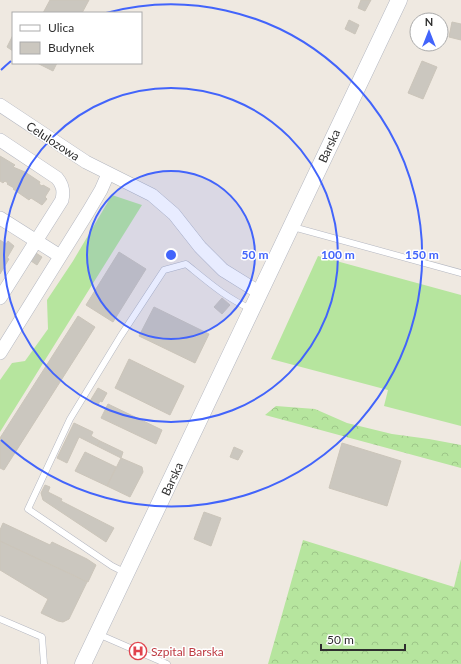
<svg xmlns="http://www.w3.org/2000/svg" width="461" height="664" viewBox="0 0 461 664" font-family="Lato,sans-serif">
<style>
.grass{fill:#b6e59e}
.forest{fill:url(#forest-crowns)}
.building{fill:#cbc7bf;stroke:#cbc5ba}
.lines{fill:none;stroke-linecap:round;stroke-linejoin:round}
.service-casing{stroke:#b4b7c1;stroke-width:7}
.minor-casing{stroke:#b4b7c1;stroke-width:14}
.tertiary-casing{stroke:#b4b7c1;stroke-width:17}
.service{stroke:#fff;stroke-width:6}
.minor{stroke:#fff;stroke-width:13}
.tertiary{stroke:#fff;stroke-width:16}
.ring{fill:none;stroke:#4264fb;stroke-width:2}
.labels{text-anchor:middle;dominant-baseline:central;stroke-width:3;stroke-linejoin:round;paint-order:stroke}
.street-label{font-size:12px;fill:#2e2e2e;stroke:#fff}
.health-label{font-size:12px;fill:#be3a42;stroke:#fff;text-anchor:start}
.centre{fill:#4264fb;stroke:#fff;stroke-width:2}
.ring-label{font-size:12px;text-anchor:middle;font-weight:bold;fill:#4264fb;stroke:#fff;stroke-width:3;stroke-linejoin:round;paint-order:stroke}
</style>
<defs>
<pattern id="forest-crowns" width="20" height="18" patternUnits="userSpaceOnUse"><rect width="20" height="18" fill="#b6e59e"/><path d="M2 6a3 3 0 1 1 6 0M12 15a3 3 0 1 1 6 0" fill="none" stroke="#9dc588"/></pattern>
</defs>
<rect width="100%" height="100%" fill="#efe9e1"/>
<path class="grass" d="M112,195L142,205L0,432V380L12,363L25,361L48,329L47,300L73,261Z
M318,256L461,295V426L384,406L388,390L271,359Z"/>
<path class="forest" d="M276,406L315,409L347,423L392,434L429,439L461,445V468L265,415Z
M303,540L454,587L461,559V664H268Z"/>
<path class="building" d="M50,0H89L82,13H43Z
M361,0H371L365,11L358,8Z
M349,20L359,25L355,34L345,29Z
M452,22L461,24V40L449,37Z
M13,35V51L7,47Z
M422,61L437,67L423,99L408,93Z
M37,63H57L53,71Z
M0,156L15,165L13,167L25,172L40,182L39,184L42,186L43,185L50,189L45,197L47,199L42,205L31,198L29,200L13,189L14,188L7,184L8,183L5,181L3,183L0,181Z
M0,240L6,244L8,241L14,246L7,258L9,259L0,274Z
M119,252L146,269L113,322L86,305Z
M36,253L42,257L37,265L31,261Z
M222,298L230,305L222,314L214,307Z
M154,307L209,334L195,363L139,336Z
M78,316L95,327L4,470L0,468V438Z
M129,359L184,386L170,415L115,388Z
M98,388L107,393L102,402L100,401L98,405L90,401Z
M108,404L162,430L156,444L101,418Z
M74,423L93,432L91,436L100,441L97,446L79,437L67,463L57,458Z
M100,441L123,452L121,458L97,446Z
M342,443L401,461L387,506L329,488Z
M234,447L243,451L238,460L230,457Z
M85,452L116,467L107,486L75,471Z
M121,458L142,467L143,472L130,497L107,486Z
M45,485L50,487L48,492L62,499L61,501L114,528L106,542L43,500L41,493Z
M204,512L221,518L211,546L194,539Z
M3,523L50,545L52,542L87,559L96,565L88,582L0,541V530Z
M0,541L87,582L69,619L63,622L58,621L41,613L48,599L0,570Z"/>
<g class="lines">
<defs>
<path id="service" d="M293,227L461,273
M126,573L112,566L28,509L70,419L120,337L164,270L186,264C207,281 226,298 251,309
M0,619L42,637L44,664
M98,634L167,664"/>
<path id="minor" d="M0,105L86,162L152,195L174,214L200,247L223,270L260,293
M0,140L57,178C63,185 64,191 62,200L0,298
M0,218L60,256
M0,353L88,212L101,190L108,174"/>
<path id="tertiary" d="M83,664L399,0"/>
</defs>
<use href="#service" class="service-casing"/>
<use href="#minor" class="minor-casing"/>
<use href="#tertiary" class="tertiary-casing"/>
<use href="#service" class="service"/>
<use href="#minor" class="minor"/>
<use href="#tertiary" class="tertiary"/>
</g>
<circle cx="171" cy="255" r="84" fill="#4264fb" fill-opacity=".12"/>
<g class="ring">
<circle cx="171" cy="255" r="84"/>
<circle cx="171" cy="255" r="167"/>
<path d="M1 70A251 251 0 0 1 11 61M106 13A251 251 0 1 1 1 440"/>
</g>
<defs>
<symbol id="hospital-ring" viewBox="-11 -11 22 22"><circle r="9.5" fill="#fff" stroke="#e0444e" stroke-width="1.5"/><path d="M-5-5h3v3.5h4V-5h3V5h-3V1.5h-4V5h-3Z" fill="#e0444e"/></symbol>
</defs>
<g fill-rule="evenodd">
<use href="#hospital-ring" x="128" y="641" width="20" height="20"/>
</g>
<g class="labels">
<g class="street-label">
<text transform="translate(53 141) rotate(33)">Celulozowa</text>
<text transform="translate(329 146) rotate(-65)">Barska</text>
<text transform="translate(172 479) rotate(-65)">Barska</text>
</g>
<g class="health-label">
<text x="151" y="651">Szpital Barska</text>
</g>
</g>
<circle cx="171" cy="255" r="6" class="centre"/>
<g class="ring-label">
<text x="255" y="259">50 m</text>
<text x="338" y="259">100 m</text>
<text x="422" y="259">150 m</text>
</g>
<rect x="12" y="12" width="130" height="52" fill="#ffffff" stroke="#ababab"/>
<rect x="20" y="25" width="20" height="6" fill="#ffffff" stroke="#ababab"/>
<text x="48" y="32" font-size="12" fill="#2e2e2e">Ulica</text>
<rect x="20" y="42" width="20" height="12" fill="#cbc7bf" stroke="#ababab"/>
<text x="48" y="52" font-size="12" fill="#2e2e2e">Budynek</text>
<g transform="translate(429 32)"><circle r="19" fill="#ffffff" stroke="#ababab"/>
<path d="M0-3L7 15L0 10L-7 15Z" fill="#4264fb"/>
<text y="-6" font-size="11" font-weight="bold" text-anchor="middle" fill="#2e2e2e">N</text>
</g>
<path d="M321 644v6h84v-6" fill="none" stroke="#2e2e2e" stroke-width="2"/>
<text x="327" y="644" font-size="12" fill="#2e2e2e" stroke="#ffffff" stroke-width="3" paint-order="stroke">50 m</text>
</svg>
